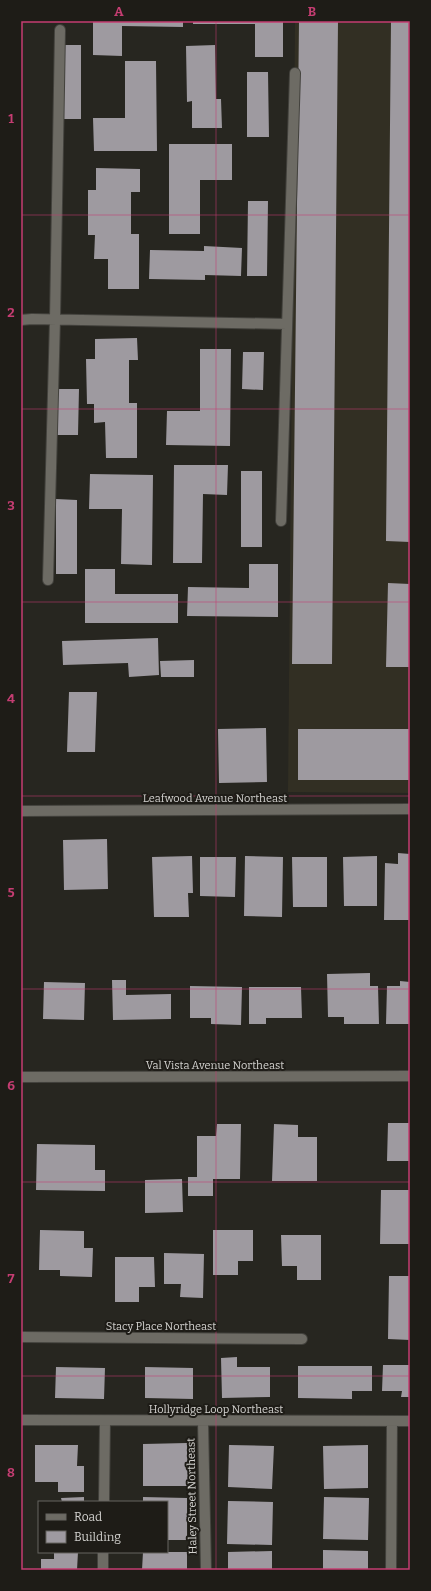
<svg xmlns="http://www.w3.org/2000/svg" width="431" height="1591" viewBox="0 0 431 1591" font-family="Bitter,serif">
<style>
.built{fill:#322f23}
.building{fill:#9e9aa0}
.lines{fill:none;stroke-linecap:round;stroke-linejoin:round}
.minor-casing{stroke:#43423d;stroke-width:12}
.minor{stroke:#6d6b64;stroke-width:10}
.grid{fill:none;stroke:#c53d72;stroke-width:1;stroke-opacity:0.55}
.labels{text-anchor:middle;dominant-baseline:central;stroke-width:4;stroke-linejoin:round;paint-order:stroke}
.street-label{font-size:11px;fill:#d3d2cf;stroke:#1e1c17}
.neatline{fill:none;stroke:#c53d72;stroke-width:1.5}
.grid-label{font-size:13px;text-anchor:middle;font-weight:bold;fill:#c53d72}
</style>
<rect width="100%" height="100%" fill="#272620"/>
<path class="built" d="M295,21H410V793L288,792Z"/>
<path class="building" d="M93,21H183V27L122,26V56L93,55Z
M193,21H283V57H255V24H193Z
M299,21H338L332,664H292Z
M391,21H410V542L386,541Z
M60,45H81V119H61Z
M215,45L216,99H221L222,128H192V101L187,102L186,46Z
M125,61H156L157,151H94L93,118H125Z
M247,72H268L269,137H247Z
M169,144H232V180H200V234H169Z
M96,168L140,169V192H131V234H139V289H108V259H94L95,235H88V190H96Z
M248,201H268L267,276H247Z
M204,246L242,248L241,276L205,275V280L149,279L150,250L204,251Z
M137,338L138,360H129V403H137V458H106L105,422L94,423V404H87L86,359H95V339Z
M200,349H231L230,446L166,445L167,411H200Z
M243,352H264L263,390L242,389Z
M58,389H79L78,435H57Z
M174,465H228L227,495L203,494L202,563H173Z
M241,471H262V547H241Z
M90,474L153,475L152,565L121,564L122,509H89Z
M56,499L77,500V574H56Z
M249,564H278V617L187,616L188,587L249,588Z
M85,569H115V594H178V623H85Z
M388,583L410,584V667H386Z
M158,638L159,675L129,677L128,663L63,665L62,641Z
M194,660V677H161L160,661Z
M69,692H97L95,752H67Z
M266,728L267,782L219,783L218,729Z
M298,729H410V780H298Z
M107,839L108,889L64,890L63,840Z
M398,853L410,854V920H384L385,863L398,864Z
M192,856L193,893H188L189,917H154L152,857Z
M245,856L283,857L282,917L244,916Z
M377,856V906H344L343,857Z
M200,857H236L235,897L200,896Z
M292,857H327V907H293Z
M370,973V986H378L379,1024H344V1017H328L327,974Z
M112,980H126V995L171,994V1019L113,1020Z
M400,981L410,982V1024H386L387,986H400Z
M44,982L85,983L84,1020L43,1019Z
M190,986L242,987L241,1025L211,1024V1018H190Z
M249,987H301L302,1018H266V1024H249Z
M388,1123H410V1161H387Z
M217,1124H241L240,1179H213V1196H188V1177H197V1136H216Z
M274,1124L298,1125V1137H317V1181H272Z
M37,1144L95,1145V1170H105V1191L36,1190Z
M182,1179L183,1212L145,1213V1180Z
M381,1190H410V1244H380Z
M40,1230L84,1231V1248H93L92,1277L60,1276V1270H39Z
M213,1230H253V1261H238V1275H213Z
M281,1235H321V1280H297V1266H282Z
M164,1253L204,1254L203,1298L180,1297L181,1284H164Z
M115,1257H154L155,1287H139V1302H115Z
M389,1276H410V1340L388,1339Z
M237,1357V1367H270V1397L222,1398L221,1358Z
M383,1365H410V1397H401L402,1391H382Z
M298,1366H372V1391H352V1399L298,1398Z
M56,1367L105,1368L104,1399L55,1398Z
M145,1367L193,1368V1399L145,1398Z
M187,1443L188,1486H143V1444Z
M35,1445H78L77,1466H84V1492H58V1482H35Z
M229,1445L274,1446L272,1489L228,1487Z
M368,1445V1488L324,1489L323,1446Z
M84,1497V1502H62L61,1498Z
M143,1497L187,1498V1540H167V1502H143Z
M324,1497L369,1498L368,1540L323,1539Z
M228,1501L273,1502L272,1545L227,1544Z
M323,1550L368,1551V1570H323Z
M272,1551V1570H228V1552Z
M54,1552H78L77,1570H41V1559H54Z
M143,1552H187V1570H142Z"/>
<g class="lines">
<defs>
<path id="minor" d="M21,320L32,319L287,324
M281,521L295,73
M48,580L55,319L60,30
M21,811L410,809
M21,1077L410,1076
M21,1337L302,1339
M21,1420L410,1421
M203,1421L206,1570
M104,1502L105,1421
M103,1570V1552
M391,1570L392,1421"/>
</defs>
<use href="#minor" class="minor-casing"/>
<use href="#minor" class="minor"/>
</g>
<path class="grid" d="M216,21V1570M21,215H410M21,409H410M21,602H410M21,796H410M21,989H410M21,1182H410M21,1376H410"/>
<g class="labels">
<g class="street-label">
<text x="215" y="798">Leafwood Avenue Northeast</text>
<text x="215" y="1065">Val Vista Avenue Northeast</text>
<text x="161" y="1326">Stacy Place Northeast</text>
<text x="216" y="1409">Hollyridge Loop Northeast</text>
<text transform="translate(192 1496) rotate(-91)">Haley Street Northeast</text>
</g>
</g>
<rect width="431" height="1591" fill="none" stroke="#1e1c17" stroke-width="44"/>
<rect x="38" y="1501" width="130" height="52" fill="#1e1c17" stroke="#666561"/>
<rect x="46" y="1514" width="20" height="6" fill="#6d6b64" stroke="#666561"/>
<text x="74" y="1521" font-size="12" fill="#d3d2cf">Road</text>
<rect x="46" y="1531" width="20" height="12" fill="#9e9aa0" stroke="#666561"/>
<text x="74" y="1541" font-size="12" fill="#d3d2cf">Building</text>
<rect x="22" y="22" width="387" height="1547" class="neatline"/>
<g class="grid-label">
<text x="119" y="16">A</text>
<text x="312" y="16">B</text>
<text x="11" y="123">1</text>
<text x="11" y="317">2</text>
<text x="11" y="510">3</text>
<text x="11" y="703">4</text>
<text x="11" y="897">5</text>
<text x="11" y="1090">6</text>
<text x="11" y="1283">7</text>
<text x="11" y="1477">8</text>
</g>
</svg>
